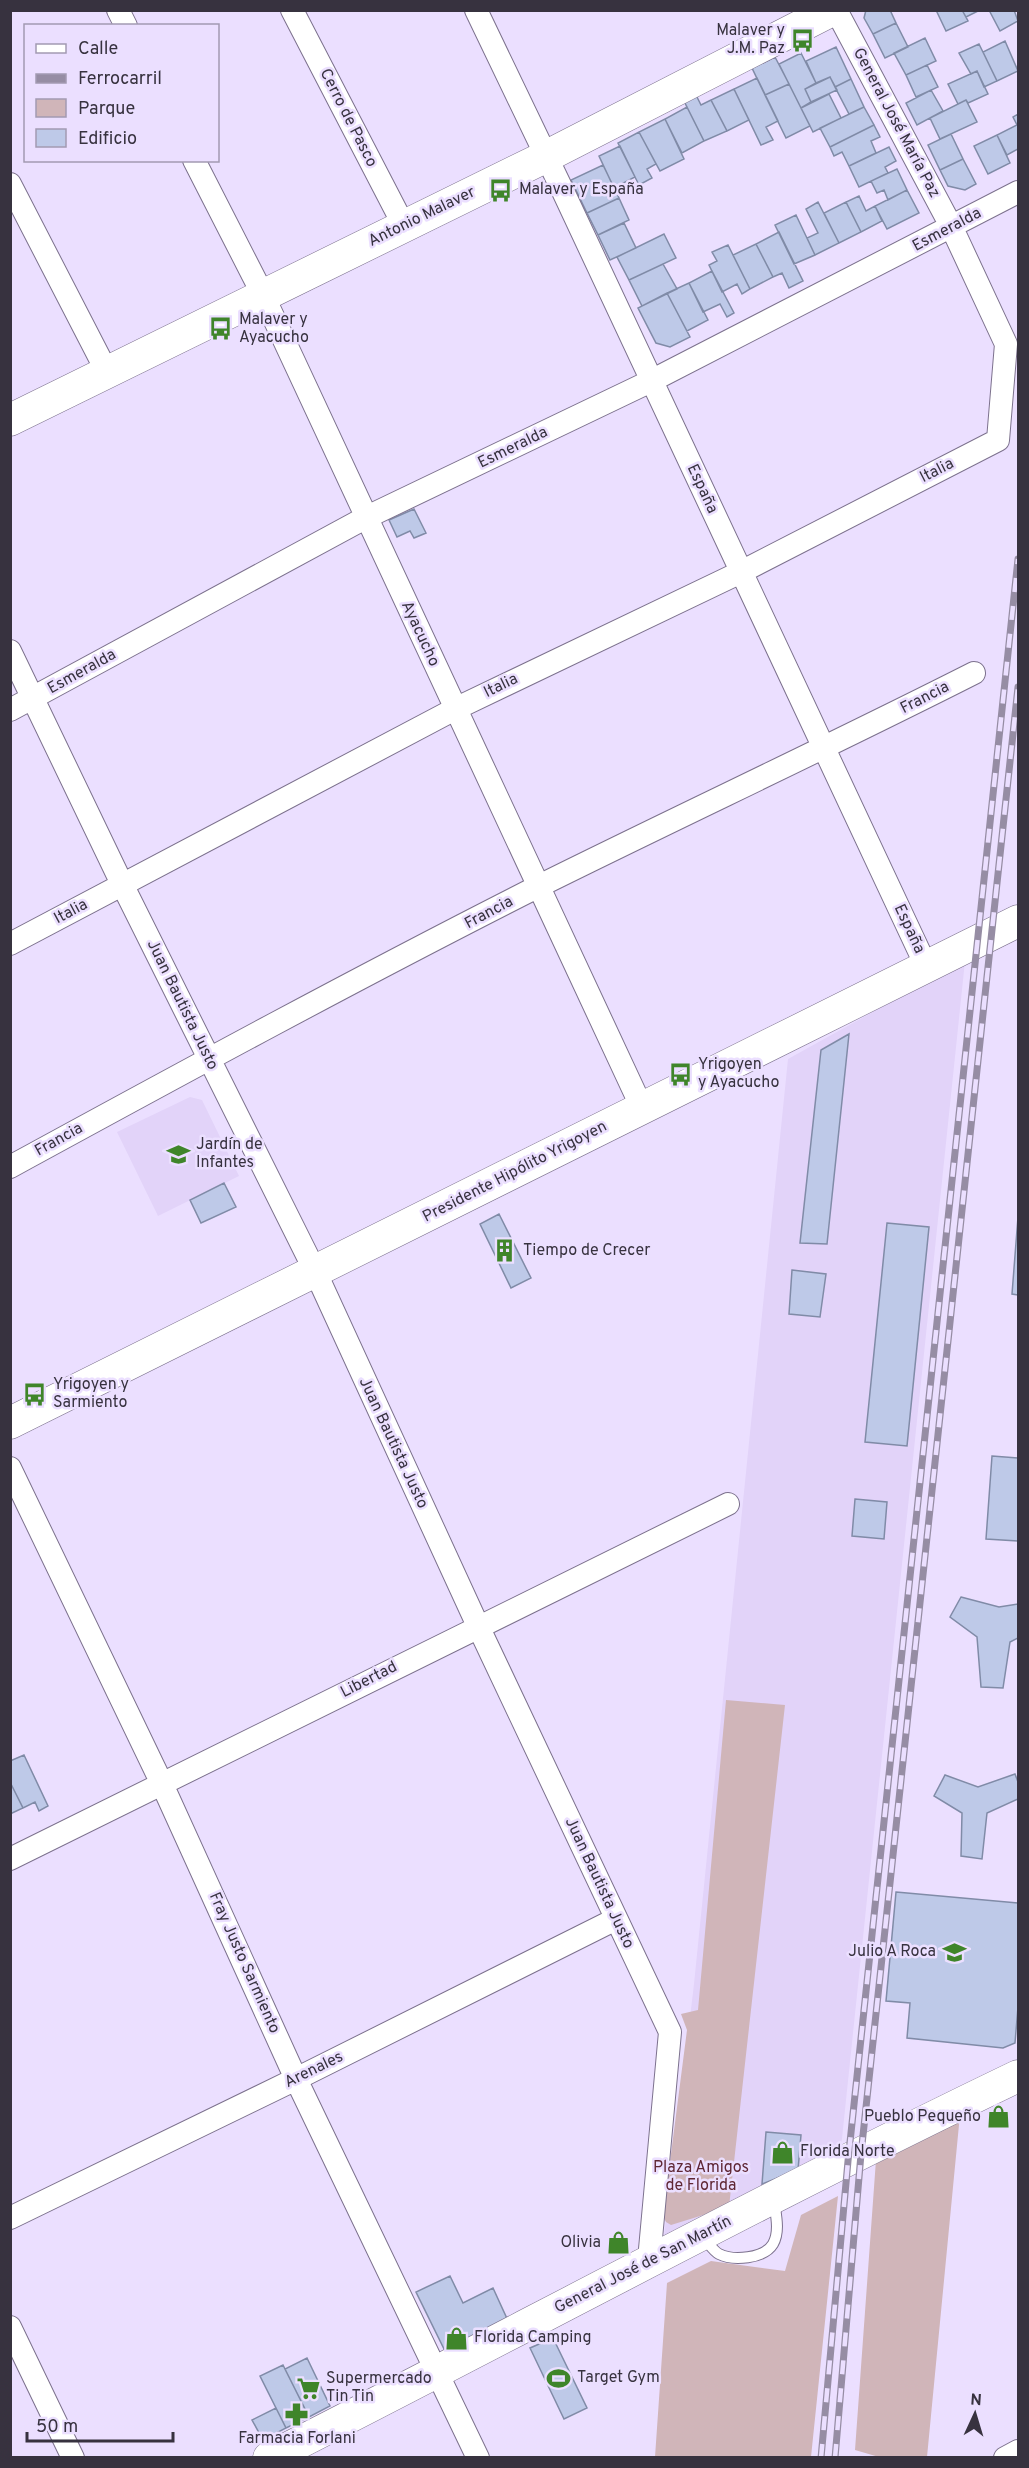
<svg xmlns="http://www.w3.org/2000/svg" width="1029" height="2468" viewBox="0 0 1029 2468" font-family="Overpass,sans-serif">
<style>
.built{fill:#e2d3f9}
.green{fill:#d0b5b9}
.building{fill:#bec9e8;stroke:#808ba7;stroke-width:1.5}
.lines{fill:none;stroke-linecap:round;stroke-linejoin:round}
.lane-casing{stroke:#7c718d;stroke-width:12}
.street-casing{stroke:#7c718d;stroke-width:24}
.secondary-casing{stroke:#7c718d;stroke-width:33}
.lane{stroke:#fff;stroke-width:10}
.street{stroke:#fff;stroke-width:22}
.secondary{stroke:#fff;stroke-width:32}
.rail-casing{stroke:#968da4;stroke-width:7}
.rail{stroke:#ebdfff;stroke-width:4.5;stroke-dasharray:14;stroke-linecap:butt}
.labels{text-anchor:middle;dominant-baseline:central;stroke-width:5;stroke-linejoin:round;paint-order:stroke}
.poi-label{font-size:16px;fill:#37323f;stroke:#ebdfff;text-anchor:start}
.street-label{font-size:16px;fill:#37323f;stroke:#ebdfff}
.park-label{font-size:16px;fill:#5f2734;stroke:#ebdfff}
</style>
<rect width="100%" height="100%" fill="#ebdfff"/>
<path class="built" d="M965,961L841,2148L664,2236L694,1984L788,1059Z
M190,1097L202,1100L239,1176L158,1216L117,1132Z"/>
<path class="green" d="M726,1700L785,1705L729,2207L671,2225L666,2222L663,2216L687,2030L681,2014L698,2010Z
M961,2104L927,2457H879L855,2450L877,2146Z
M838,2196L811,2457H655L667,2283L711,2261L785,2271L801,2215Z"/>
<path class="building" d="M866,10H890L896,23L873,34L864,18Z
M936,10H962L968,21L946,31Z
M962,10H980L966,17Z
M989,10H1014L1018,21L1000,31Z
M896,23L908,47L885,58L873,34Z
M925,38L936,61L906,75L894,53Z
M1005,41L1018,71L997,81L983,52Z
M979,44L997,81L984,87L977,71L971,74L959,53Z
M836,47L851,79L835,87L830,77L816,83L806,61Z
M801,53L816,83L805,89L811,102L801,108L779,64Z
M775,57L789,84L765,95L752,68Z
M927,65L938,87L916,97L906,75Z
M977,71L988,94L968,103L966,100L958,104L948,84Z
M830,77L837,90L811,102L805,89Z
M757,78L778,121L766,127L773,140L761,145L734,89Z
M851,79L864,107L849,114L835,87Z
M789,84L810,126L786,138L765,95Z
M734,89L749,120L727,131L711,100Z
M931,90L943,111L917,125L906,103Z
M829,94L841,118L813,132L801,108Z
M696,95L701,105L711,100L727,131L704,141L684,101Z
M966,100L977,122L940,139L930,118Z
M687,107L704,141L682,153L665,119Z
M864,107L874,125L830,147L820,128Z
M1018,114V149L1007,155L997,135L1017,125L1013,117Z
M665,119L684,159L660,171L639,132Z
M874,125L880,137L871,141L876,153L849,166L842,152L834,156L830,147Z
M639,132L656,164L647,169L652,178L639,185L618,143Z
M951,134L963,159L940,170L928,145Z
M997,135L1010,163L988,174L974,146Z
M620,146L635,177L614,188L599,156Z
M889,147L896,161L885,167L888,173L859,187L849,166Z
M963,159L976,184L965,190L948,186L940,170Z
M603,165L619,198L587,213L571,180Z
M897,169L907,190L888,200L884,190L877,193L871,181Z
M907,190L919,213L887,229L875,206Z
M859,196L866,211L875,206L882,221L861,232L846,202Z
M619,198L629,220L598,235L587,213Z
M818,202L839,243L815,255L807,238L818,233L806,209Z
M846,202L861,232L839,243L824,213Z
M796,215L815,255L794,264L775,225Z
M624,223L636,248L610,260L598,235Z
M779,232L803,281L789,288L782,273L773,277L756,244Z
M664,234L676,258L629,280L617,257Z
M756,244L773,277L750,289L733,255Z
M728,245L750,289L742,294L737,284L722,292L709,265L717,261L712,252Z
M663,264L677,289L642,306L629,280Z
M712,271L734,313L727,317L720,304L703,312L689,283Z
M689,283L708,320L687,331L667,293Z
M667,293L690,337L670,347L656,343L638,308Z
M414,509L426,533L414,538L410,531L397,537L389,520Z
M849,1034L827,1244L800,1243L821,1050Z
M224,1183L236,1207L201,1223L190,1200Z
M499,1214L531,1278L511,1288L480,1224Z
M1018,1217V1295L1012,1294Z
M887,1223L929,1227L907,1446L865,1442Z
M792,1270L826,1274L820,1317L789,1314Z
M992,1456L1018,1458V1541L986,1539Z
M855,1499L887,1502L884,1539L852,1536Z
M961,1597L999,1607L1018,1604V1638L1010,1642L1003,1688L981,1687L977,1637L950,1617Z
M24,1755L48,1806L39,1811L35,1802L23,1808L10,1782V1761Z
M1015,1774L1018,1782V1799L987,1813L982,1859L961,1856L962,1813L934,1796L945,1775L978,1787Z
M10,1782L23,1808L10,1814Z
M896,1892L1018,1903V2007L1015,2043L1003,2048L907,2038L910,2003L886,2001Z
M766,2132L801,2135L798,2170L762,2184Z
M450,2276L463,2303L493,2288L509,2323L446,2353L416,2292Z
M553,2338L587,2408L564,2419L530,2348Z
M307,2358L330,2406L309,2417L285,2369Z
M283,2365L309,2417L286,2428L260,2376Z
M276,2408L286,2428L263,2440L252,2420Z"/>
<g class="lines">
<defs>
<path id="lane" d="M703,2237C708,2242 713,2251 719,2254C733,2261 764,2259 773,2244C780,2232 776,2215 774,2201"/>
<path id="street" d="M118,10L126,26
M292,10L404,226
M476,10L561,187L927,968
M194,160L263,295L642,1108
M10,184L107,372
M10,651L122,884L315,1271L478,1626L670,2032L649,2260
M10,710L365,518L651,381L1018,192
M10,944L455,709L741,572L998,440L1006,344L952,228L836,10
M10,1167C186,1071 361,976 539,886C684,814 830,746 974,673
M10,1468L162,1784L296,2079L478,2458
M10,1859L728,1504
M10,2218L296,2079L616,1919
M10,2327L73,2458
M1005,2458L1018,2451"/>
<path id="secondary" d="M10,420L547,156L832,10
M10,1423L1018,921
M269,2458C519,2331 766,2197 1018,2076"/>
</defs>
<use href="#lane" class="lane-casing"/>
<use href="#street" class="street-casing"/>
<use href="#secondary" class="secondary-casing"/>
<use href="#lane" class="lane"/>
<use href="#street" class="street"/>
<use href="#secondary" class="secondary"/>
<defs>
<path id="rail" d="M821,2458L848,2161L1018,559
M835,2458L861,2154L1018,687"/>
</defs>
<use href="#rail" class="rail-casing"/>
<use href="#rail" class="rail"/>
</g>
<defs>
<symbol id="bus-bare" viewBox="-9 -9 18 18"><path d="M-5-6H5V4H4V6H2V4H-2V6H-4V4H-5ZM-3.5-4V0h7V-4ZM-3.5 1.2v1.5H-2V1.2ZM2 1.2v1.5H3.5V1.2Z" fill="#3f852a" stroke="#ebdfff" stroke-width="2.5" paint-order="stroke"/></symbol>
<symbol id="school-bare" viewBox="-9 -9 18 18"><path d="M0-5L7-2L0 1L-7-2ZM-4 1L0 2.5L4 1V4Q0 6-4 4Z" fill="#3f852a" stroke="#ebdfff" stroke-width="2.5" paint-order="stroke"/></symbol>
<symbol id="building-bare" viewBox="-9 -9 18 18"><path d="M-4-6H4V6H1V3H-1V6H-4ZM-2.5-4.3h1.7v1.8h-1.7ZM.8-4.3h1.7v1.8H.8ZM-2.5-1h1.7V.8h-1.7ZM.8-1h1.7V.8H.8Z" fill="#3f852a" stroke="#ebdfff" stroke-width="2.5" paint-order="stroke"/></symbol>
<symbol id="shop-bare" viewBox="-9 -9 18 18"><path d="M-5-2.5h2.3a2.7 3.5 0 0 1 5.4 0H5L5.5 6h-11ZM-1.5-2.5h3a1.5 2.3 0 0 0-3 0Z" fill="#3f852a" stroke="#ebdfff" stroke-width="2.5" paint-order="stroke"/></symbol>
<symbol id="stadium-bare" viewBox="-9 -9 18 18"><path d="M0-5a6.5 5 0 1 0 0 10a6.5 5 0 1 0 0-10ZM-3.5-1.8h7v3.6h-7Z" fill="#3f852a" stroke="#ebdfff" stroke-width="2.5" paint-order="stroke"/></symbol>
<symbol id="supermarket-bare" viewBox="-9 -9 18 18"><path d="M-6-5.5h2.5l.6 2H6L4.5 2H-2.5L-4.4-4H-6ZM-1.5 3.2a1.3 1.3 0 1 0 .1 0ZM3 3.2a1.3 1.3 0 1 0 .1 0Z" fill="#3f852a" stroke="#ebdfff" stroke-width="2.5" paint-order="stroke"/></symbol>
<symbol id="pharmacy-bare" viewBox="-9 -9 18 18"><path d="M-2-6h4v4h4v4h-4v4h-4v-4h-4v-4h4Z" fill="#3f852a" stroke="#ebdfff" stroke-width="2.5" paint-order="stroke"/></symbol>
</defs>
<g fill-rule="evenodd">
<use href="#bus-bare" x="786" y="24" width="33" height="33"/>
<use href="#bus-bare" x="484" y="174" width="33" height="33"/>
<use href="#bus-bare" x="204" y="312" width="33" height="33"/>
<use href="#bus-bare" x="664" y="1058" width="33" height="33"/>
<use href="#school-bare" x="162" y="1138" width="33" height="33"/>
<use href="#building-bare" x="488" y="1234" width="33" height="33"/>
<use href="#bus-bare" x="18" y="1378" width="33" height="33"/>
<use href="#school-bare" x="938" y="1936" width="33" height="33"/>
<use href="#shop-bare" x="982" y="2100" width="33" height="33"/>
<use href="#shop-bare" x="766" y="2136" width="33" height="33"/>
<use href="#shop-bare" x="602" y="2226" width="33" height="33"/>
<use href="#shop-bare" x="440" y="2322" width="33" height="33"/>
<use href="#stadium-bare" x="542" y="2362" width="33" height="33"/>
<use href="#supermarket-bare" x="292" y="2372" width="33" height="33"/>
<use href="#pharmacy-bare" x="280" y="2398" width="33" height="33"/>
</g>
<g class="labels">
<g class="poi-label">
<text x="785" y="31" text-anchor="end">Malaver y<tspan x="785" dy="18">J.M. Paz</tspan></text>
<text x="519" y="190">Malaver y España</text>
<text x="239" y="320">Malaver y<tspan x="239" dy="18">Ayacucho</tspan></text>
<text x="698" y="1065">Yrigoyen<tspan x="698" dy="18">y Ayacucho</tspan></text>
<text x="196" y="1145">Jardín de<tspan x="196" dy="18">Infantes</tspan></text>
<text x="523" y="1251">Tiempo de Crecer</text>
<text x="53" y="1385">Yrigoyen y<tspan x="53" dy="18">Sarmiento</tspan></text>
<text x="936" y="1952" text-anchor="end">Julio A Roca</text>
<text x="981" y="2117" text-anchor="end">Pueblo Pequeño</text>
<text x="800" y="2152">Florida Norte</text>
<text x="601" y="2243" text-anchor="end">Olivia</text>
<text x="474" y="2338">Florida Camping</text>
<text x="577" y="2378">Target Gym</text>
<text x="326" y="2379">Supermercado<tspan x="326" dy="18">Tin Tin</tspan></text>
<text x="297" y="2439" text-anchor="middle">Farmacia Forlani</text>
</g>
<g class="street-label">
<text transform="translate(348 118) rotate(63)">Cerro de Pasco</text>
<text transform="translate(896 123) rotate(62)">General José María Paz</text>
<text transform="translate(422 217) rotate(-26)">Antonio Malaver</text>
<text transform="translate(947 230) rotate(-28)">Esmeralda</text>
<text transform="translate(513 448) rotate(-26)">Esmeralda</text>
<text transform="translate(937 471) rotate(-27)">Italia</text>
<text transform="translate(702 489) rotate(65)">España</text>
<text transform="translate(420 634) rotate(65)">Ayacucho</text>
<text transform="translate(82 672) rotate(-29)">Esmeralda</text>
<text transform="translate(501 686) rotate(-26)">Italia</text>
<text transform="translate(925 698) rotate(-27)">Francia</text>
<text transform="translate(71 912) rotate(-28)">Italia</text>
<text transform="translate(489 913) rotate(-28)">Francia</text>
<text transform="translate(909 929) rotate(65)">España</text>
<text transform="translate(182 1005) rotate(64)">Juan Bautista Justo</text>
<text transform="translate(59 1140) rotate(-29)">Francia</text>
<text transform="translate(515 1172) rotate(-27)">Presidente Hipólito Yrigoyen</text>
<text transform="translate(393 1443) rotate(65)">Juan Bautista Justo</text>
<text transform="translate(369 1680) rotate(-27)">Libertad</text>
<text transform="translate(599 1883) rotate(65)">Juan Bautista Justo</text>
<text transform="translate(244 1963) rotate(66)">Fray Justo Sarmiento</text>
<text transform="translate(314 2070) rotate(-26)">Arenales</text>
<text transform="translate(643 2265) rotate(-27)">General José de San Martín</text>
</g>
<g class="park-label">
<text x="701" y="2168">Plaza Amigos<tspan x="701" dy="18">de Florida</tspan></text>
</g>
</g>
<rect width="1029" height="2468" fill="none" stroke="#37323f" stroke-width="24"/>
<rect x="24" y="24" width="195" height="138" fill="#ebdfff" stroke="#a39ab2" stroke-width="1.5"/>
<rect x="36" y="44" width="30" height="9" fill="#ffffff" stroke="#a39ab2" stroke-width="1.5"/>
<text x="78" y="54" font-size="18" fill="#37323f">Calle</text>
<rect x="36" y="74" width="30" height="9" fill="#968da4" stroke="#a39ab2" stroke-width="1.5"/>
<text x="78" y="84" font-size="18" fill="#37323f">Ferrocarril</text>
<rect x="36" y="99" width="30" height="18" fill="#d0b5b9" stroke="#a39ab2" stroke-width="1.5"/>
<text x="78" y="114" font-size="18" fill="#37323f">Parque</text>
<rect x="36" y="129" width="30" height="18" fill="#bec9e8" stroke="#a39ab2" stroke-width="1.5"/>
<text x="78" y="144" font-size="18" fill="#37323f">Edificio</text>
<g transform="translate(975 2414) rotate(4)" stroke="#ebdfff" stroke-width="4.5" paint-order="stroke">
<path d="M0-4.5L10 22L0 15L-10 22Z" fill="#37323f"/>
<text y="-9" font-size="16" font-weight="bold" text-anchor="middle" fill="#37323f">N</text>
</g>
<path d="M27 2432v9h146v-9" fill="none" stroke="#37323f" stroke-width="3"/>
<text x="36" y="2432" font-size="18" fill="#37323f" stroke="#ebdfff" stroke-width="4.5" paint-order="stroke">50 m</text>
</svg>
